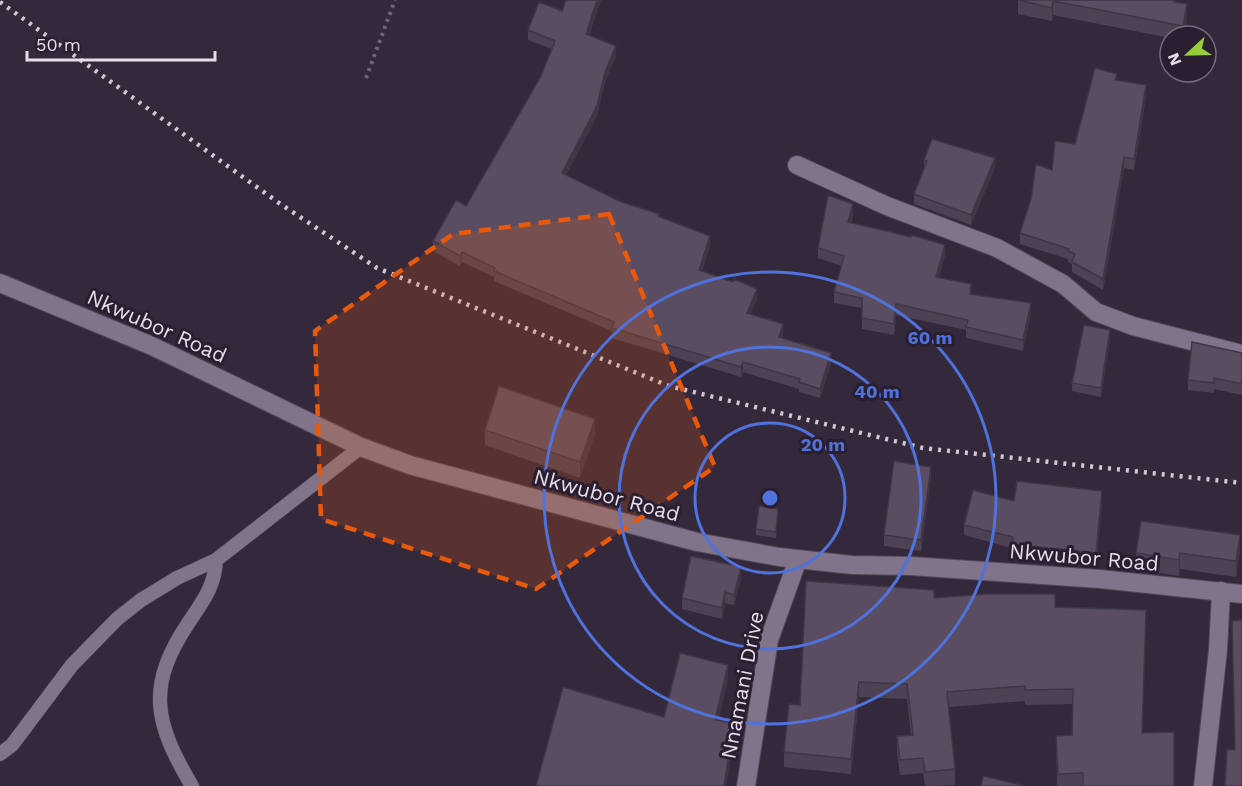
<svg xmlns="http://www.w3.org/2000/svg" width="1242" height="786" viewBox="0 0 1242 786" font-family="'Work Sans',sans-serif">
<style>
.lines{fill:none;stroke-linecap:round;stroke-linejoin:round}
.service-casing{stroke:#504656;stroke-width:15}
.minor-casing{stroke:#504656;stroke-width:20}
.tertiary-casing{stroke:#504656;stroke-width:20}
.path{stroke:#6f6575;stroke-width:4;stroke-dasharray:3 4.5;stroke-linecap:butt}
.service{stroke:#817389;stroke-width:14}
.minor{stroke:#817389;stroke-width:18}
.tertiary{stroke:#817389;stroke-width:18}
.rail{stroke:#d1c8d5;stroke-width:4.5;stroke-dasharray:3 6;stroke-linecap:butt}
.wall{fill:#4d4254}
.shaded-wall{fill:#3f3645}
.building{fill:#5a4d62;stroke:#3f3645;stroke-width:1.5}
.marked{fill:#e8590c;fill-opacity:0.2;stroke:#e8590c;stroke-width:4.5;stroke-dasharray:12 8;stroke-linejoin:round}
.ring{fill:none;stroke:#4f72dc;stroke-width:3}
.labels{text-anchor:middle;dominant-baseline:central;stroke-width:6;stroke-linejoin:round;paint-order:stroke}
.street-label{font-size:21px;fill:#e5dde9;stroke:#2a1f31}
.centre{fill:#4f72dc;stroke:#2a1f31;stroke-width:3}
.ring-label{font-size:18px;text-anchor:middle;font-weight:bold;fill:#4f72dc;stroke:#2a1f31;stroke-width:6;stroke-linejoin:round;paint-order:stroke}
</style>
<rect width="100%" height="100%" fill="#34293b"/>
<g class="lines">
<defs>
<path id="service" d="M0,754L12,745L72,665L117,619L141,600L177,578L216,560L361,447
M192,786C154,722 146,686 189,622C203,601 215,586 216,560"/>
<path id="minor" d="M797,165L887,206L997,248L1063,284L1096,312L1133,326L1242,354
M746,786L769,640L798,559
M1203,786L1218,650L1221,591"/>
<path id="tertiary" d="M0,283L152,346L361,447L410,465L697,542L779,557L852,565L911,566L1100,579L1242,594"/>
</defs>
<use href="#service" class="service-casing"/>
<use href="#minor" class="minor-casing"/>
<use href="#tertiary" class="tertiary-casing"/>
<path class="path" d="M366,78L395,0"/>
<use href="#service" class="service"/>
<use href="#minor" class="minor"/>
<use href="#tertiary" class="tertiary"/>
<path class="rail" d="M0,2L279,203L377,268L669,386L923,448L1242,483"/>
</g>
<path class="wall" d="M566,0H601L589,35L616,56L605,82L597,116L566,175L619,201L659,217L710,246L702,271L757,299L750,314L783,334L781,338L831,363L820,398L799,392V389L743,372L741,377L612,338V331L494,281V277L462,262L460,266L433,251V241L466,206L541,76L552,49L528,40V30L562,11Z
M1018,0L1176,2L1187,18L1184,36H1170V38L1053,15L1052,21L1018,14Z
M1117,81L1146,96L1134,170L1124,168L1103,290L1072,272V264L1068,262V259L1020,244V233L1031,199L1052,170L1075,144Z
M924,160L995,168L971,225L914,204V194L924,168Z
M853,214L851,223L945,255L939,277L971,294L1031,313L1023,351L966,338V330L896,315L894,335L862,329V308L834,303V292L842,266L818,258V248Z
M1110,338L1101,397L1072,391V383Z
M1242,353V395L1214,389V393L1188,390V380Z
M485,430L595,434L580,478L485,445Z
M931,477L921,551L884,546V535Z
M1014,501L1102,502L1096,564L1012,555V548L964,535V525Z
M778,514L776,538L756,535V529Z
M1240,551L1236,577L1180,569L1179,576L1136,569V553Z
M741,578L734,605L725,603L722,619L682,609V598Z
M934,598L1055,607L1143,733L1174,786H1057L1056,736L1072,735L1073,704L1025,705V701L949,707L955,769V785L925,786L923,773L900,775L897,752V736L911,735L907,699L859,697L851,774L784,767V752L800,705Z"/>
<path class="shaded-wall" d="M597,0H601L586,43V34Z
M1053,1V15L1052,21V8Z
M1187,4V18L1183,36V26Z
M616,46V56L605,82L597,116L562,183V173Z
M1146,85V96L1134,170V159Z
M1124,157V168L1103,290V279Z
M995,158V168L971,225V215Z
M853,204V214L848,232V222Z
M710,236V246L699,280V270Z
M945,245V255L936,287V277Z
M462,252V262L460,266V256Z
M757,289V299L747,323V313Z
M1031,303V313L1023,351V340Z
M896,304V315L894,335V324Z
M783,324V334L779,347V337Z
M1110,330V338L1101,397V388Z
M831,353V363L820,398V389Z
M743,362V372L741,377V367Z
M595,419V434L580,478V462Z
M931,467V477L921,551V540Z
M1102,491V502L1096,564V553Z
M1240,535V551L1236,577V561Z
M1180,553V569L1179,576V560Z
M741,567V578L734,605V595Z
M725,592V603L722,619V608Z
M728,665V680L715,735V720Z
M859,682V697L851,774V759Z
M734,723V738L726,786H724Z"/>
<path class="building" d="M566,0H597L586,34L616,46L605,72L597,106L562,173L619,201L659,214L658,216L710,236L699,270L733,282L734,279L757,289L747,313L783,324L779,337L831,353L820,389L799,382L800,379L743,362L741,367L612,328L614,322L494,271L495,268L462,252L460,256L433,241L456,200L466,206L541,76L555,41L528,30L539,2L562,11Z
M1019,0H1174V2L1187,4L1183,26L1053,1L1052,8Z
M1095,68L1117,74L1115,80L1146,85L1134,159L1124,157L1103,279L1072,262L1075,254L1068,251L1069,249L1020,233L1031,199L1036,164L1052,170L1055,141L1075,144Z
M932,139L995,158L971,215L914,194L927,161L924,160Z
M828,195L853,204L848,222L911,237L912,235L945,245L936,277L971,284L970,294L1031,303L1023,340L966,327L968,320L896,304L894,324L862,318V298L834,292L844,256L818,248Z
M1084,325L1110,330L1101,388L1072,383Z
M1192,342L1242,353V384L1214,378V383L1188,380Z
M499,386L595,419L580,462L485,430Z
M894,461L931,467L921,540L884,535Z
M1017,481L1102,491L1096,553L1012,544L1013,537L964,525L973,490L1014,501Z
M759,506L778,509L776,532L756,529Z
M1141,521L1240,535L1236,561L1180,553L1179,560L1136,553Z
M691,556L741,567L734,595L725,592L722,608L682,598Z
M806,581L934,590V598L987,594H1055V607L1146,610L1142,733L1174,732V786H1083V773L1058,774L1056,736L1072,735L1073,689L1025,690V686L947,692L955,769L925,772L923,758L900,760L897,736L913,735L907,684L859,682L851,759L784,752L789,704L800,705Z
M1242,620V786H1225L1227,749L1235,750L1232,621Z
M680,653L728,665L715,720L734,723L724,786H536L563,687L664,717Z
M983,776L1025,786H981Z"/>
<path class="marked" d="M609,214L715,467L536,589L321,519L315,331L453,234Z"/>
<g class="ring">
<circle cx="770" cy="498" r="75"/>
<circle cx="770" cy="498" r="151"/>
<circle cx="770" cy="498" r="226"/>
</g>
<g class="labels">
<g class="street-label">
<text transform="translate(157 326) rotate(24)">Nkwubor Road</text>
<text transform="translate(607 495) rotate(15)">Nkwubor Road</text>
<text transform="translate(1084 557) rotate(5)">Nkwubor Road</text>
<text transform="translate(742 685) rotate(-79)">Nnamani Drive</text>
</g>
</g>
<circle cx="770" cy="498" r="9" class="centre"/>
<g class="ring-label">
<text x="930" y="344">60 m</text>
<text x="877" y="398">40 m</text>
<text x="823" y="451">20 m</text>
</g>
<g transform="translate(1188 54) rotate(248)"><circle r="28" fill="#2a1f31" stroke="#756b7b" stroke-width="1.5"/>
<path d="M0-4.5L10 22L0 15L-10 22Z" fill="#97cc39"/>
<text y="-9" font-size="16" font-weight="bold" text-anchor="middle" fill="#e5dde9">N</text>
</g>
<path d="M27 51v9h188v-9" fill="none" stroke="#e5dde9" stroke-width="3"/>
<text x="36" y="51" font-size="18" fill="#e5dde9" stroke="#2a1f31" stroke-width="4.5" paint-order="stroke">50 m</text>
</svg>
